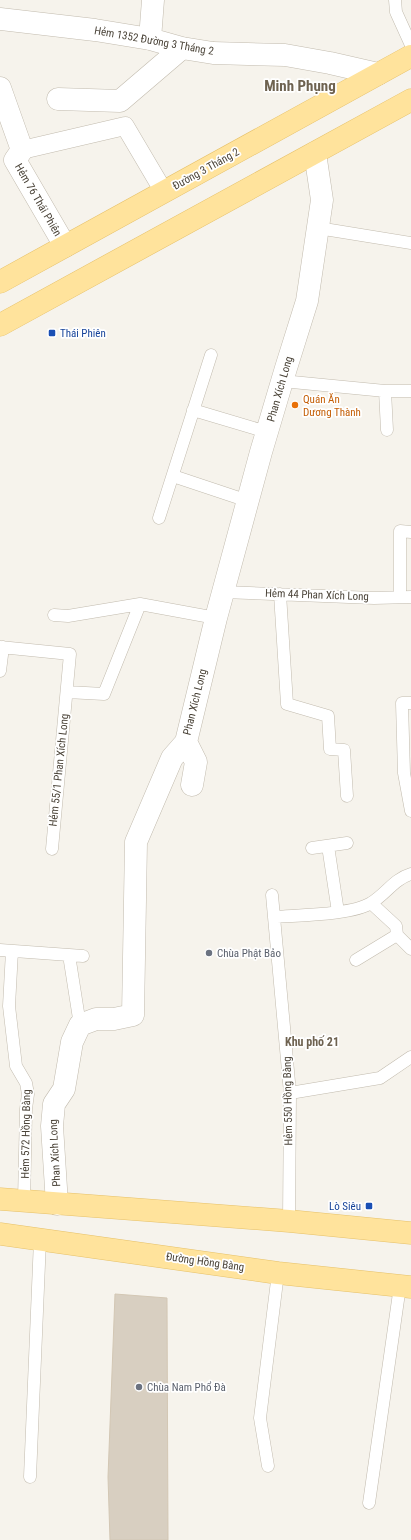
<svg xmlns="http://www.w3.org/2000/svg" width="411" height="1540" viewBox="0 0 411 1540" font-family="'Roboto Condensed',sans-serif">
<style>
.building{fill:#d8cfc1;stroke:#d3c7b4}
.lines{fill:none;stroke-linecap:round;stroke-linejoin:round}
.service-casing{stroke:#c2bbae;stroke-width:13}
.pedestrian-casing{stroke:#c2bbae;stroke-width:19}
.minor-casing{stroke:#c2bbae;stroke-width:23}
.primary-casing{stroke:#e6c16a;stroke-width:23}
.service{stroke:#fff;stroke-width:12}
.pedestrian{stroke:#fff;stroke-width:18}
.minor{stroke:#fff;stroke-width:22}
.primary{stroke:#ffe39c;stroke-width:22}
.transit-dot{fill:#1a4fb4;stroke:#fff;stroke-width:1.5}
.food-dot{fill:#e8710a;stroke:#fff;stroke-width:1.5}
.worship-dot{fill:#6b7280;stroke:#fff;stroke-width:1.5}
.labels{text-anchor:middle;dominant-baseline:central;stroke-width:3.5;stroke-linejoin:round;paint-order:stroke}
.street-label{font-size:11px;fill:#4b4439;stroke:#fff}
.transit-label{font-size:11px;fill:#164399;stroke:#fff;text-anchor:start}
.food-label{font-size:11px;fill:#c56008;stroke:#fff;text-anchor:start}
.worship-label{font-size:11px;fill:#5b616d;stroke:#fff;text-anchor:start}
.neighbourhood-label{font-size:12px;font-weight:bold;fill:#6e6250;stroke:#fff}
.district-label{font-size:15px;font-weight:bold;fill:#6e6250;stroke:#fff}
</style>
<rect width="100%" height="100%" fill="#f6f3ec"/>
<path class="building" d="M115,1294L167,1298L168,1540H110L108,1477Z"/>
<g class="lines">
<defs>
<path id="service" d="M395,0L396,12L411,45
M318,228L411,243
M282,381L385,391H411
M385,391L387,430
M193,410L267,432
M173,476L248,501
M159,518L211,355
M223,592L374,598L411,597
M280,594L287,704L328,716L330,749L344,750L347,796
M400,597V531L411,532
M54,615L68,616L140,604L216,618
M0,647L70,654L52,849
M0,671L3,647
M67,692L104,694L140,604
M411,703H402L404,773L411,811
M328,846L338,912
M312,848L347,843
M272,895L274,917
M371,903L396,926L397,935L411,949
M0,950L83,956
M12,951L9,1006L16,1066L26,1083L28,1094L26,1109L24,1201
M69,955L80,1025
M356,960L397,935
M290,1093L380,1078L411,1057
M289,1221L290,1093L274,917C298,915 352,915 371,903C386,894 394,879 411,874
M268,1466L260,1418L278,1273
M30,1477L40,1240
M369,1503L400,1286"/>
<path id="pedestrian" d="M22,150L125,126L164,192"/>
<path id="minor" d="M0,19L95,30L150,39L182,48L213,53L285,55L330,63L378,74
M150,39L153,0
M0,88L22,150L15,160L65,246
M58,99L120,101L182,48
M186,742L196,762L192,785
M57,1204L52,1126L54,1104L64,1089L72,1042L80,1025L96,1019H114L133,1015L136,842L172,758L186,742L216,618L261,452L286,368L307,301L322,200L315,153"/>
<path id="primary" d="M0,282L411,56
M0,325L411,100
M0,1199L289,1221L411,1233
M0,1234L278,1273L411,1287"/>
</defs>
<use href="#service" class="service-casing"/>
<use href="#pedestrian" class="pedestrian-casing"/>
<use href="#minor" class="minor-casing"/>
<use href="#primary" class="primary-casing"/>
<use href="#service" class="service"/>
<use href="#pedestrian" class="pedestrian"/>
<use href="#minor" class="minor"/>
<use href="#primary" class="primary"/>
</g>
<g class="transit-dot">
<rect x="48" y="329" width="8" height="8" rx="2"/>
<rect x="365" y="1202" width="8" height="8" rx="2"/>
</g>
<circle class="food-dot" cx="295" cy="405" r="4"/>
<g class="worship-dot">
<circle cx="209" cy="953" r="4"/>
<circle cx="139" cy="1387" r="4"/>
</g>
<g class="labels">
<g class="street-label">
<text transform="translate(154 41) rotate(10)">Hẻm 1352 Đường 3 Tháng 2</text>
<text transform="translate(206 169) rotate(-29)">Đường 3 Tháng 2</text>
<text transform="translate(38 200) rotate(60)">Hẻm 76 Thái Phiên</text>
<text transform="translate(280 389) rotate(-74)">Phan Xích Long</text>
<text transform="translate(317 595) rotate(2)">Hẻm 44 Phan Xích Long</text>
<text transform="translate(195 702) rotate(-76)">Phan Xích Long</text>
<text transform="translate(59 770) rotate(-84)">Hẻm 55/1 Phan Xích Long</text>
<text transform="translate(288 1101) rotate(-91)">Hẻm 550 Hồng Bàng</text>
<text transform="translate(26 1134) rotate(-89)">Hẻm 572 Hồng Bàng</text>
<text transform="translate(55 1153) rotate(-93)">Phan Xích Long</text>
<text transform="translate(205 1262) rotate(8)">Đường Hồng Bàng</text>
</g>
<g class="transit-label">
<text x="60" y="333">Thái Phiên</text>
<text x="361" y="1206" text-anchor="end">Lò Siêu</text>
</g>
<g class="food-label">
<text x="303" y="399">Quán Ăn<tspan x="303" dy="13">Dương Thành</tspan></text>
</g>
<g class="worship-label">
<text x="217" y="953">Chùa Phật Bảo</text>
<text x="147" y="1387">Chùa Nam Phổ Đà</text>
</g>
<g class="neighbourhood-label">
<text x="312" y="1042">Khu phố 21</text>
</g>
<g class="district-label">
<text x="300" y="86">Minh Phụng</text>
</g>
</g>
</svg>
